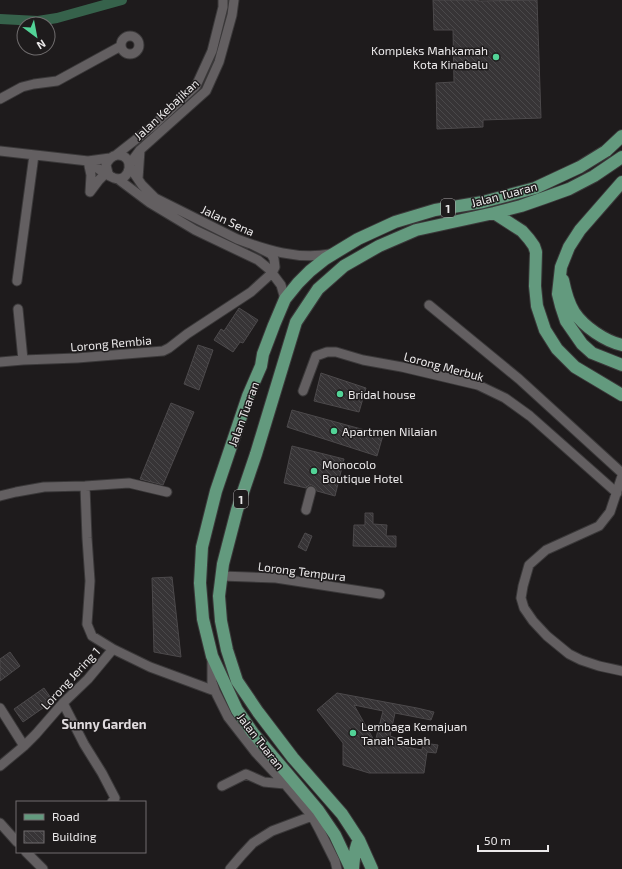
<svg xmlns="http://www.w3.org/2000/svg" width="622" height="869" viewBox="0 0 622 869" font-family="'Exo 2',sans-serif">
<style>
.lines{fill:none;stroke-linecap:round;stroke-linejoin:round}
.canal{stroke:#36624b;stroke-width:10}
.building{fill:url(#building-back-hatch);stroke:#4c494b;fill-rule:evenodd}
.minor-casing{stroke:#3a3839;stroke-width:11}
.major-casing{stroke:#3a3839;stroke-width:14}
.minor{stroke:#635f61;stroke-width:9}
.major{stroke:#639a7e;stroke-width:12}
.poi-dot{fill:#52d397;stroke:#1e1b1c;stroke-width:1.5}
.labels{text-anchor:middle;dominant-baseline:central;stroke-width:3;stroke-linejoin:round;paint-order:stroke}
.shield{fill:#1e1b1c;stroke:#aeabac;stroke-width:1}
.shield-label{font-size:11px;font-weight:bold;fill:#ebe9ea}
.poi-label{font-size:12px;fill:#ebe9ea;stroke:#1e1b1c;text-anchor:start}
.street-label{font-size:12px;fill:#ebe9ea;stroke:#1e1b1c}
.neighbourhood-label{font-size:13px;font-weight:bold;fill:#dfdadd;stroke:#1e1b1c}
</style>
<defs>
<pattern id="building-back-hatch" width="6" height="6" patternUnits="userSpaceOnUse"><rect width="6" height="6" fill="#373436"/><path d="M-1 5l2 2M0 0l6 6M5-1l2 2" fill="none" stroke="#4a484a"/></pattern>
</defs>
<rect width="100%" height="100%" fill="#1e1b1c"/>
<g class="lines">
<path class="canal" d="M0,19L38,21L57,18L122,0"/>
</g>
<path class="building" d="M433,0H478V1L537,0L541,118L483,120V127L437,129L436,83L454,82L453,30H434Z
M239,308L258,320L243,343L240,342L233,352L214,340L221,329L224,331Z
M198,345L213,350L199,390L184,384Z
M321,373L366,388L359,412L314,401Z
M171,403L194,412L163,485L140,479Z
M292,410L383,435L377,456L287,427Z
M292,446L344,459L335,496L317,491L315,487L312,485H309L306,488L284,483Z
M365,513H373V524L387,525L386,536H396V547L353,546L354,525H365Z
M305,533L312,536L306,551L298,547Z
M172,577L181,657L154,652L152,578Z
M10,652L20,666L0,681V659Z
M44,688L53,701L23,722L14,709Z
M337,693L417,708L434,712L431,720L395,713L390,736L401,740V746L422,750L423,743L438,745L436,753L427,752L424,773H369L343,765V743L317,710ZM354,705L383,711L375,742Z"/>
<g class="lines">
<defs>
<path id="minor" d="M121 45a9 9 0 1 1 18 0a9 9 0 1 1-18 0Z
M0,99L22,87L34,84L57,81L121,46
M0,151L88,161L110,158
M116,155L153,126L196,86L212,51L223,7V0
M88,161C97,168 104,174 114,178C131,184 136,154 117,155C111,156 108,160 106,165L108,173L110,176
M88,161L91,175L90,192
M129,165L140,150L206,91L219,62L232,15L234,0
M129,166L142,185L155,198L237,239C266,250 298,260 330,254
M118,179L150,203L195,230L258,260L269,269L281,285L285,299
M138,179L140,150
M90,192L99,180L105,174
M17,281L34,155
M429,305L519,379L622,473
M18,309L23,360
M0,362L23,360L77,358L163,351L169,348L187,334L251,292L272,273L275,267L274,259L271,254L251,244
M303,391L316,356L327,352H336L363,360L402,367L478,385L505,398L530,416L617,493
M622,476L610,512L599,526L546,550L529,565L523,586L521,598L524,608L533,621L547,636L569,654L581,660L599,666L622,671
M85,486L87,538L90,581L87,624L92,636L113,649
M0,496L16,492L44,487L85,486L129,483L167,492
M306,510L311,491
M221,576L276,578L380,594
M212,659V682L215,691L228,717L256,753L285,784L312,816L319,829L335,861L337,869
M63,703L84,744L102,773L115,798L112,802
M0,708L24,746
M0,766L24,746L36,734L63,703L88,679L113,649L150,667L215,691
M222,786L246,774L264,782L285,784
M0,823L17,842
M26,852L43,869
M230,869L241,856L253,843L272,831L312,816"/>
<path id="major" d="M622,182L580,230L569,247L561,267L558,294L561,306L566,321L582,344L592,353L622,365
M494,213L522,231L529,239L534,246L536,252L535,286L537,306L545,330L557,349L575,367L622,395
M563,280C565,290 569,304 574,312C584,327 605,341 622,345
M351,869L335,835L318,810L253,733L237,710L212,656L203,619L200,583L202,547L216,491L248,396L261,366L263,354L274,325L285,299L298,283L310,271L325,259L358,239L395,222L435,210L483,202L535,188L580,167L606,151L622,136
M353,869C354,859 354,849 359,840
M372,869L359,840L342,814L293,758L258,712L237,681L227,650L221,621L219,596L223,564L237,510L256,454L296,322L318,289L344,266L379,246L416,230L494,213L521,206L544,198L569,189L594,176L622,157"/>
</defs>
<use href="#minor" class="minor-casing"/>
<use href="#major" class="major-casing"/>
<use href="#minor" class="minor"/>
<use href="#major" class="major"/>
</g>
<g class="poi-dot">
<circle cx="496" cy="57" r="4"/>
<circle cx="340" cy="394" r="4"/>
<circle cx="334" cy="431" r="4"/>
<circle cx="314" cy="471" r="4"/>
<circle cx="353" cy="733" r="4"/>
</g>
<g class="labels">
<g class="shield">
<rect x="441" y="199" width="14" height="18" rx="3"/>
<rect x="234" y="490" width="14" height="18" rx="3"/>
</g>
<g class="shield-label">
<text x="448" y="208">1</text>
<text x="241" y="499">1</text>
</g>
<g class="poi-label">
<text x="488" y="50" text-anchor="end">Kompleks Mahkamah<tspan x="488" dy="14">Kota Kinabalu</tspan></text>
<text x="348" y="394">Bridal house</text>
<text x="342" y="431">Apartmen Nilaian</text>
<text x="322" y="464">Monocolo<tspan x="322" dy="14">Boutique Hotel</tspan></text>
<text x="361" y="726">Lembaga Kemajuan<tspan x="361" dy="14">Tanah Sabah</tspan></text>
</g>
<g class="street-label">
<text transform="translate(166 109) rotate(-43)">Jalan Kebajikan</text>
<text transform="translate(504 194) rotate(-15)">Jalan Tuaran</text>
<text transform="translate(228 220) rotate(25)">Jalan Sena</text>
<text transform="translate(111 343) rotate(-5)">Lorong Rembia</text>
<text transform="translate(444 366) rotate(15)">Lorong Merbuk</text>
<text transform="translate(243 414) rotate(-70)">Jalan Tuaran</text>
<text transform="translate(302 571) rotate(7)">Lorong Tempura</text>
<text transform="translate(70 678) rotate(-47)">Lorong Jering 1</text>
<text transform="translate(261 741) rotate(52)">Jalan Tuaran</text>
</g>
<g class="neighbourhood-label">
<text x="104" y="724">Sunny Garden</text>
</g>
</g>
<rect x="16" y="801" width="130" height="52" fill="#1e1b1c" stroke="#706d6e"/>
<rect x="24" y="814" width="20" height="6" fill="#639a7e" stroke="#706d6e"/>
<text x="52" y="821" font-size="12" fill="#ebe9ea">Road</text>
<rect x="24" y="831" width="20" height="12" fill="url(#building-back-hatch)" stroke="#706d6e"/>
<text x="52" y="841" font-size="12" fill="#ebe9ea">Building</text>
<g transform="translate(36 36) rotate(148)"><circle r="19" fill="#1e1b1c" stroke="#706d6e"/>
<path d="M0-3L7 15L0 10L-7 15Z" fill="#52d397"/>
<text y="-6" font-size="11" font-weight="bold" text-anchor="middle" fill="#ebe9ea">N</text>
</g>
<path d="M478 845v6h70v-6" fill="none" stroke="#ebe9ea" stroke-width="2"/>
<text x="484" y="845" font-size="12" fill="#ebe9ea" stroke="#1e1b1c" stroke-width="3" paint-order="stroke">50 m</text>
</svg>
